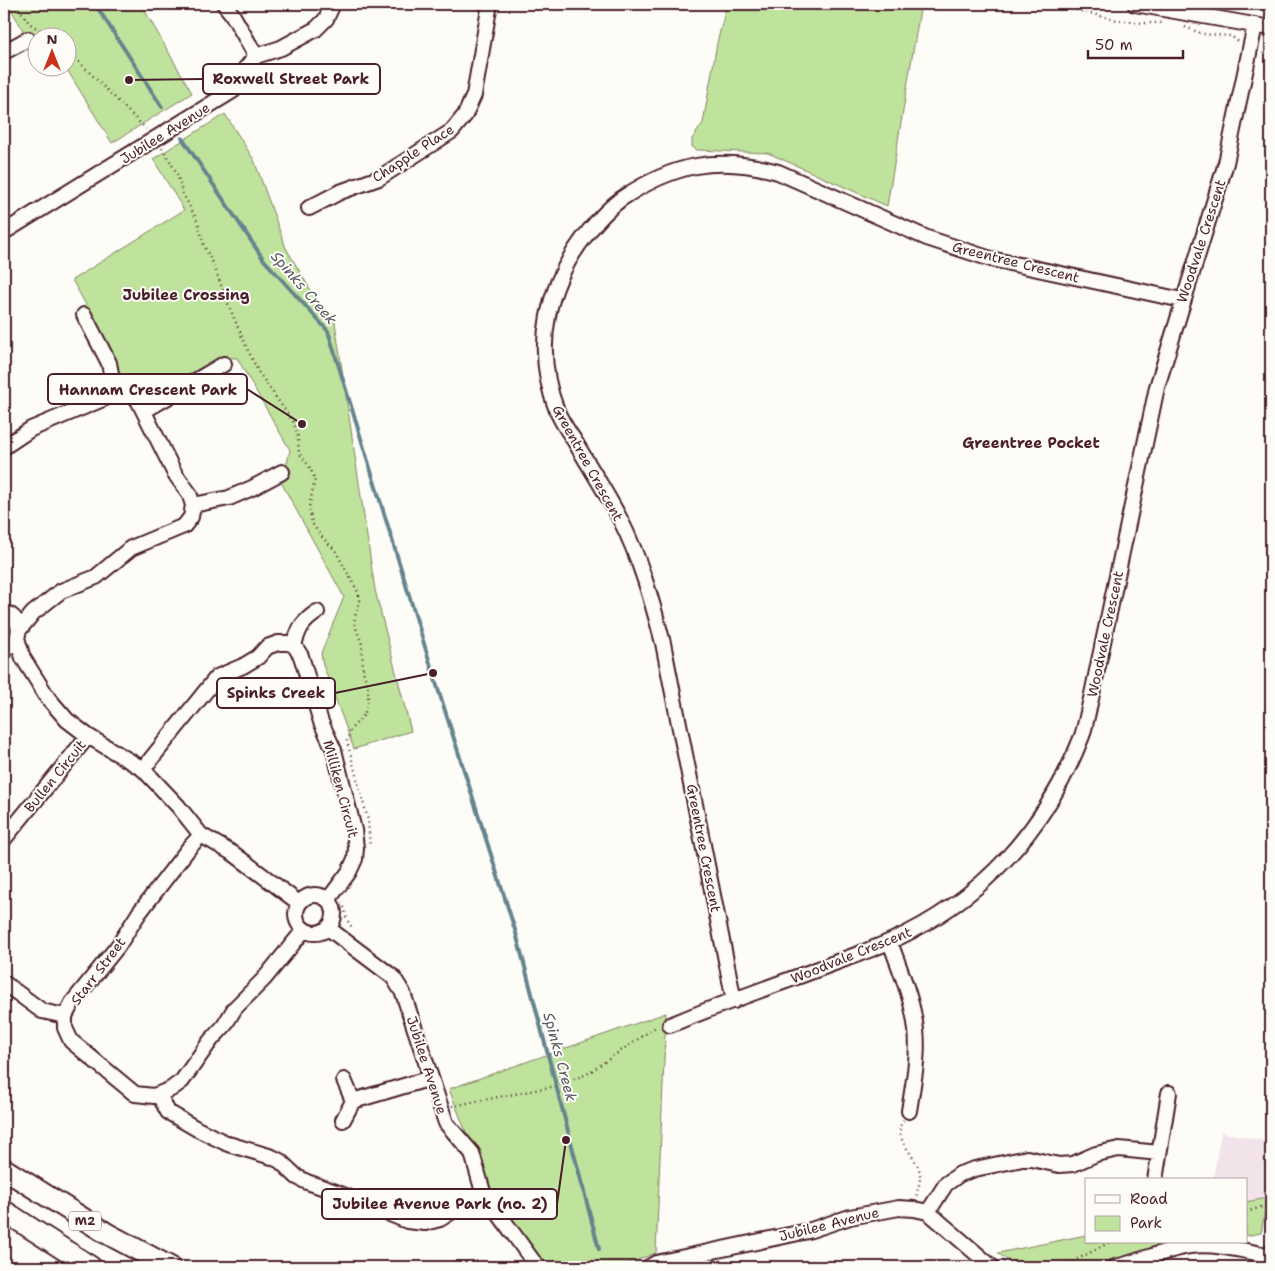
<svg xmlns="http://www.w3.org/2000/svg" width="1275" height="1271" viewBox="0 0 1275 1271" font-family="'Shantell Sans',sans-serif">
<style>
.built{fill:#f2e3ea}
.green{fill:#bfe29c;stroke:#848064}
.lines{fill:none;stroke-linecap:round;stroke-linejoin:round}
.stream{stroke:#65848e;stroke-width:4}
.minor-casing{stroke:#4a1f2b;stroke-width:18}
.highway-casing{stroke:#4a1f2b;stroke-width:24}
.path{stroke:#4a1f2b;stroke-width:2.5;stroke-dasharray:1 4;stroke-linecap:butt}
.minor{stroke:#fdfcf7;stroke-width:14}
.highway{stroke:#fdfcf7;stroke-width:20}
.labels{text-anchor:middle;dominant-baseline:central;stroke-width:4;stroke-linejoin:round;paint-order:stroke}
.shield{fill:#fdfcf7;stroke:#806168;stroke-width:1}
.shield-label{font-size:12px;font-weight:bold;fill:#4a1f2b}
.street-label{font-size:14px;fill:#4a1f2b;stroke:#fdfcf7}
.water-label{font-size:15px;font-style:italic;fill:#5a5a65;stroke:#fdfcf7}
.neighbourhood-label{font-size:15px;font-weight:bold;fill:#4a1f2b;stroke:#fdfcf7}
.leader{fill:none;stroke:#4a1f2b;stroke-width:2}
.callout-dot{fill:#4a1f2b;stroke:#fdfcf7;stroke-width:2}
.callout{fill:#fdfcf7;stroke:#4a1f2b;stroke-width:2}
.callout-label{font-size:15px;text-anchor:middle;font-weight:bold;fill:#4a1f2b}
</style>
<rect width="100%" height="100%" fill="#fdfcf7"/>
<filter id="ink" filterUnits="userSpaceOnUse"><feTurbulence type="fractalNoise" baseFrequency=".02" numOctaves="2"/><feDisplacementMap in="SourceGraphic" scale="10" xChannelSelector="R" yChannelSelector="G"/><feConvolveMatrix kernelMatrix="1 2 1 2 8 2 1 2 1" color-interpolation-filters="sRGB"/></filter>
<g filter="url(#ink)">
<path class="built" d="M1221,1132L1271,1142V1174L1267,1198L1246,1202V1180H1213Z"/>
<path class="green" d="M8,4H141L192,93L112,143L66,68H68V38H38L37,43L32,46Z
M727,4H921L887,206L768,153L697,150L692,147V139L703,123L717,43Z
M225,114L254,160L286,248L318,303L334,316L375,590L411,731L354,749L323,665L321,653L344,597L282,484L290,450L237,358C209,356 180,382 157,396C144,401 134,388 121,385C110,348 91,313 72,280L184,210L153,159Z
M666,1013L656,1253L624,1265L604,1267H560L543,1261L489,1190L477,1148L466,1132L449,1089Z
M1267,1198L1261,1233L1246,1236V1202Z
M1086,1235V1242H1175L1125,1258L1074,1267H1016L998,1253Z"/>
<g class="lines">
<path class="stream" d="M95,4L162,107
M182,138L264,260L328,331L433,673L516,933L599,1249"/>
<defs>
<path id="minor" d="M224,4L232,14L256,56
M1135,4L1271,28
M4,52L28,39
M309,208L340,192L379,178L452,131L465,115L474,95L489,9L487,4
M4,232L234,90L244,70L256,56L281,48L316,29L326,19L333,4
M84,315L109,363L115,394
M144,411L224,364
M4,447L31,429L115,394L130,393L138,400L175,474L189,493L193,505L191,517L184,526L179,528L131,548L96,577L61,591L33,613L19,630
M193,505L229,498L252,488L282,472
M4,612C24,618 23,642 4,649
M17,638L23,658L48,698L67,720L88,736L143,769L178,806L201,835L234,854L299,903
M294,645C299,628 302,622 317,612
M143,769L217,677L243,666L258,657L267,647L278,643H288L294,645L301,656L321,722L334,750L354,830L356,848L355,859L349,872L328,900
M201,835L189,848L139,913L118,946L72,1003L65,1016V1028L71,1041L135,1094L154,1096L171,1089L182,1081L211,1040L224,1026L235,1008L264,979L304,930
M4,839L88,736
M296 914a19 19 0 1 1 38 0a19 19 0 1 1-38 0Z
M328,928L393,977L403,993L446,1123L472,1153L483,1192L533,1261L539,1267
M890,942C900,970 913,1000 916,1030C919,1057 913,1084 909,1111
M4,983L42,1011L65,1016
M734,1001L663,643C652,601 640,558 620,519C606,492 589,466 574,440C568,431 561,421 557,411C532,347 547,283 589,231C598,220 609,208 621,199C673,164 717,155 778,172L927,238L991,259L1182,300
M670,1025C725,1002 782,983 837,962C855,955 873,949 891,941C982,900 1046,829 1082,736C1086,724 1088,711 1091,699L1157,387L1226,163L1255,25
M159,1095L168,1112L197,1129L228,1144L272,1157L280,1161L297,1177L307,1182L336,1192L407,1221L425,1223L440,1219L483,1192
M353,1101L431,1078
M343,1120L353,1101L344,1080
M1155,1180L1169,1093
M928,1212L946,1184L960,1174L975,1169L1027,1158L1059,1165L1073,1164L1096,1154L1119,1149L1159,1153
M649,1267L656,1263L808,1231L850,1217L899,1208L914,1209L928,1212L992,1267
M1115,1267C1139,1262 1167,1249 1190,1246C1217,1243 1245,1251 1271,1256"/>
<path id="highway" d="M4,1169L106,1233L170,1267
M4,1211L91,1267"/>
</defs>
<use href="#minor" class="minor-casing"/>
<use href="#highway" class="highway-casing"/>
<path class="path" d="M16,4L29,23L41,31L38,33
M1052,4L1117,20L1143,23H1163
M1185,27L1203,34L1231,36L1239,42
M41,31L46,32L53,38
M68,51L146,129
M1263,54L1267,49L1271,47
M162,148L177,173L182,192L198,222L204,246L213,263L226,299L245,344L259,373L294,423L298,437L299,453L309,466L315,479L309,507L312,523L320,535L335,550L358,592L360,600L356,612L354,623L362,644L363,671L368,687V702L364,715L350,730L347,741L368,820L370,847
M343,902L347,920L353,929
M452,1106L556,1086L587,1074L657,1026
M903,1120C891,1140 918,1155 920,1174C921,1181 917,1191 916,1198
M1246,1212L1271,1204
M1003,1262L1009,1261L1040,1267
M1043,1267L1074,1261L1110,1242"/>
<use href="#minor" class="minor"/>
<use href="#highway" class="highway"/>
</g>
</g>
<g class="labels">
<rect class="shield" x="69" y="1211.5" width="32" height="19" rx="4"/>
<g class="shield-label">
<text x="85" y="1221">M2</text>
</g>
<g class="street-label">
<text transform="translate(165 133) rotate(-32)">Jubilee Avenue</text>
<text transform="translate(413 153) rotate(-33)">Chapple Place</text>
<text transform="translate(1201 241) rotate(-72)">Woodvale Crescent</text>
<text transform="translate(1016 262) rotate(14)">Greentree Crescent</text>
<text transform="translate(588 463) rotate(61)">Greentree Crescent</text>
<text transform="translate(1105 634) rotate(-78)">Woodvale Crescent</text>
<text transform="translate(55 776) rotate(-51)">Bullen Circuit</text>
<text transform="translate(341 789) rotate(75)">Milliken Circuit</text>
<text transform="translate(704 848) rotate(79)">Greentree Crescent</text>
<text transform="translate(851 955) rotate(-22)">Woodvale Crescent</text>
<text transform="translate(98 971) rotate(-53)">Starr Street</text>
<text transform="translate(427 1065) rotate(72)">Jubilee Avenue</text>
<text transform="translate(829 1224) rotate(-14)">Jubilee Avenue</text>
</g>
<g class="water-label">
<text transform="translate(304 288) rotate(49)">Spinks Creek</text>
<text transform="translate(560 1057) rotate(75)">Spinks Creek</text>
</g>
<g class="neighbourhood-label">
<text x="186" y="295">Jubilee Crossing</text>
<text x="1031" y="443">Greentree Pocket</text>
</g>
</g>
<path class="leader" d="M129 80L203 79M302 424L247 389M433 673L335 693M566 1140L557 1204"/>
<g class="callout-dot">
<circle cx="129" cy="80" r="5"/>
<circle cx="302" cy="424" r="5"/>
<circle cx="433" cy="673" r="5"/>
<circle cx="566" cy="1140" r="5"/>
</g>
<g class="callout">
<rect x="203" y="64" width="177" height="30" rx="5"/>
<rect x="48" y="374" width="199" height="30" rx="5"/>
<rect x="217" y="678" width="118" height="30" rx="5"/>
<rect x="322" y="1189" width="235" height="30" rx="5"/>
</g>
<g class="callout-label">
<text x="291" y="84">Roxwell Street Park</text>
<text x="148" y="395">Hannam Crescent Park</text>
<text x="276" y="698">Spinks Creek</text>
<text x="440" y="1209">Jubilee Avenue Park (no. 2)</text>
</g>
<rect width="1275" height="1271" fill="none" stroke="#fdfcf7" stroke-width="20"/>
<rect x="10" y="10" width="1255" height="1251" fill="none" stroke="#4a1f2b" stroke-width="2" filter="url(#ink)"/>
<rect x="1085" y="1178" width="162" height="65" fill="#fdfcf7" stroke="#b5a4a5"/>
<rect x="1095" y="1195" width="25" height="8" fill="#fdfcf7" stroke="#b5a4a5"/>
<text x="1130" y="1204" font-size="15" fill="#4a1f2b">Road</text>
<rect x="1095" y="1216" width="25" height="15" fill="#bfe29c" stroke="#b5a4a5"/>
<text x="1130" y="1228" font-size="15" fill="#4a1f2b">Park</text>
<g transform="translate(52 52)"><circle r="24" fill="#fdfcf7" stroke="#b5a4a5"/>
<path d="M0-4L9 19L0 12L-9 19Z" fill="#c8321e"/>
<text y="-8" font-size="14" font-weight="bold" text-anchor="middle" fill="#4a1f2b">N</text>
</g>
<path d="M1088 50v8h95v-8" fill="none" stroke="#4a1f2b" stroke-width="2.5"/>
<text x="1095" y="50" font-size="15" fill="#4a1f2b" stroke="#fdfcf7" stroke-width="4" paint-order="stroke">50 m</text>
</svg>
